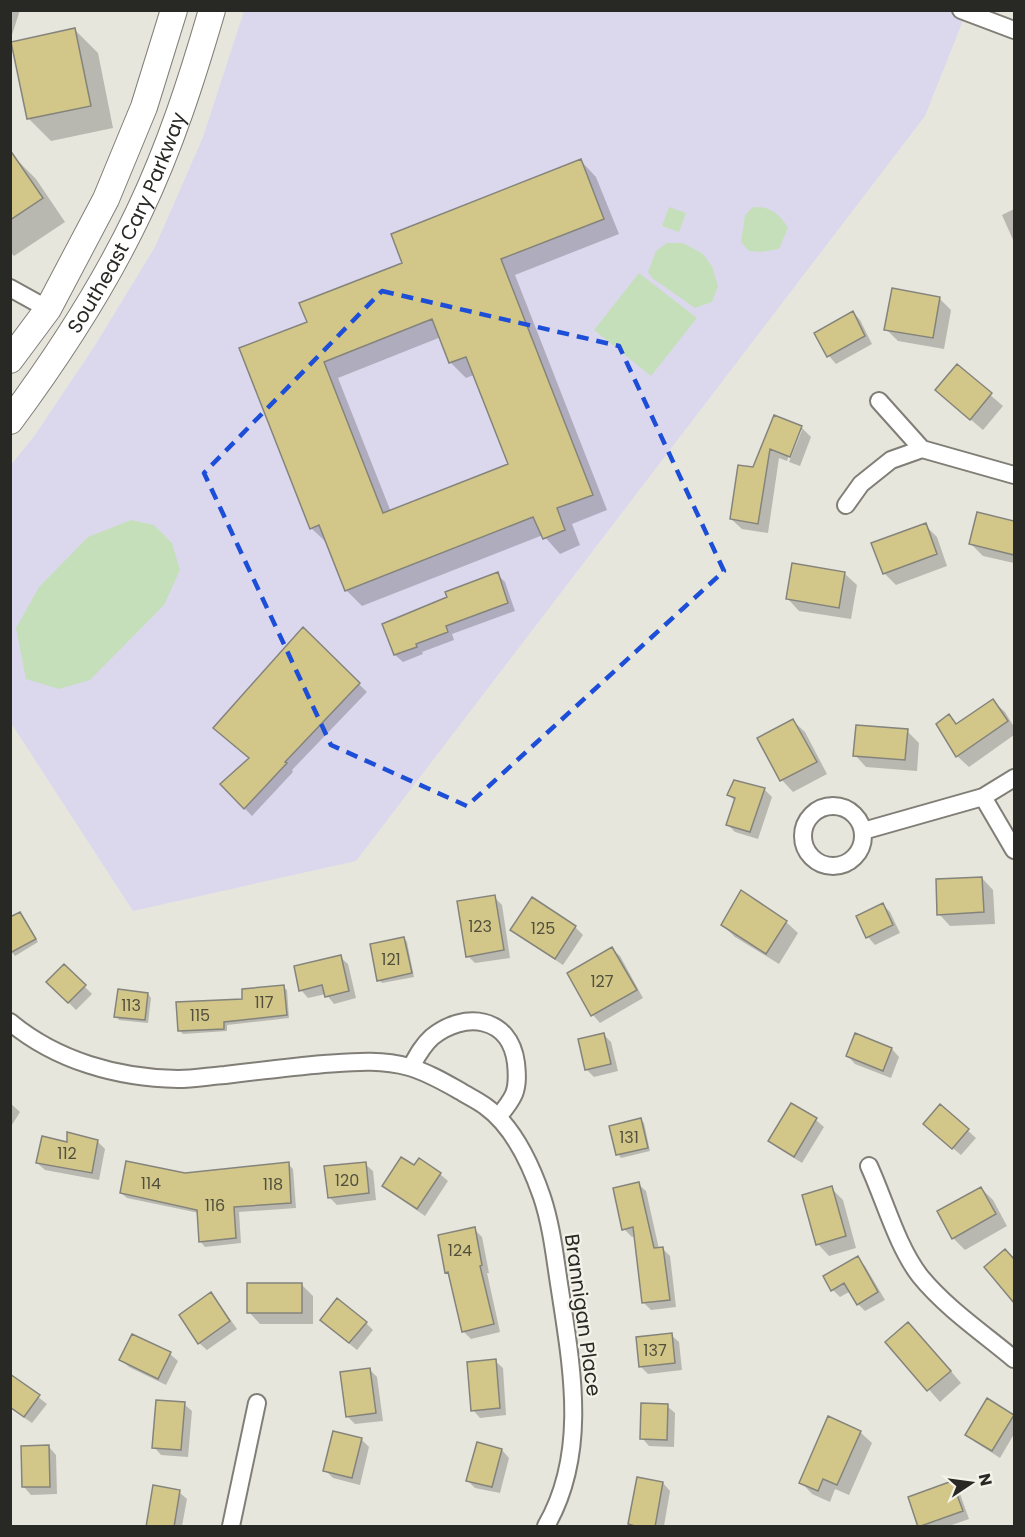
<svg xmlns="http://www.w3.org/2000/svg" width="1025" height="1537" viewBox="0 0 1025 1537" font-family="Poppins,sans-serif">
<style>
.education{fill:#dbd8ee}
.green{fill:#c5dfba}
.shadow{fill:#0003;fill-rule:evenodd}
.building{fill:#d2c789;stroke:#85847c;stroke-width:1.5;fill-rule:evenodd}
.lines{fill:none;stroke-linecap:round;stroke-linejoin:round}
.street-casing{stroke:#807e76;stroke-width:20}
.primary-casing{stroke:#807e76;stroke-width:28}
.street{stroke:#fff;stroke-width:16}
.primary{stroke:#fff;stroke-width:26}
.marked{fill:none;stroke:#1d4ed8;stroke-width:4.5;stroke-dasharray:12 8;stroke-linejoin:round}
.labels{text-anchor:middle;dominant-baseline:central;stroke-width:4.5;stroke-linejoin:round;paint-order:stroke}
.number-label{font-size:16px;fill:#52503d}
.street-label{font-size:20px;fill:#282824;stroke:#f4f3ea}
</style>
<rect width="100%" height="100%" fill="#e7e6dd"/>
<path class="education" d="M961,10L966,13L925,116L356,861L133,911L11,723L10,466L35,435L94,347L155,247L203,137L244,11Z"/>
<path class="green" d="M669,207L686,213L679,232L662,226Z
M753,207C771,206 779,214 788,228L779,249L760,252L749,251L741,242L745,215Z
M667,243H683L703,254L712,266L718,286L712,302L695,308L652,278L648,272L656,251Z
M639,273L697,318L651,376L594,330Z
M131,520L154,525L172,543L180,570L164,605L90,680L59,689L26,679L16,628L39,587L88,537Z"/>
<path class="shadow" d="M10,10H20L10,41Z
M75,30L98,53L113,128L51,141L28,118Z
M13,156L36,179L65,222L14,256L10,252V158Z
M581,161L596,177L619,234L515,275L607,510L572,524L580,545L560,554L543,535L362,606L346,590L327,543L311,528L309,323L404,263ZM441,337L450,362L466,378L474,375L510,465L391,512L338,378Z
M1014,209V242L1002,215Z
M939,298L951,310L944,349L898,341L886,329Z
M853,312L860,320L872,344L836,364L829,356L816,333Z
M957,366L1003,406L983,430L949,401Z
M775,417L801,427L811,437L800,466L789,462L802,430H799L787,461L779,458L768,533L742,529L731,519L754,469Z
M978,513L1014,522V563L983,556L971,544Z
M925,525L937,537L947,566L896,585L884,573Z
M793,565L845,574L857,585L851,619L799,611L788,599Z
M497,574L505,582L515,611L452,634L454,640L422,652L423,654L403,662L395,655L384,625L449,598Z
M303,629L367,692L292,770L293,772L252,816L222,785L250,758Z
M993,701L1005,712L1014,727V735L969,767L957,756L949,716L957,725Z
M793,721L805,732L827,774L793,792L782,780L759,739Z
M907,731L919,743L917,771L866,767L855,755Z
M735,781L765,790L772,797L758,839L735,832L727,824L735,801L729,795Z
M982,878L993,890L995,924L950,926L939,914Z
M494,897L502,905L510,958L475,963L468,956Z
M532,899L575,927L583,935L563,965L520,937L512,930Z
M883,905L890,912L900,933L875,945L868,937Z
M20,913L38,942L15,956L10,950Z
M786,922L798,933L779,964L735,937L723,925Z
M404,938L407,942L414,977L382,983L379,980Z
M612,949L620,956L643,998L600,1023L593,1015Z
M340,957L348,964L356,998L334,1004L326,994L308,998L301,990Z
M64,966L92,994L76,1010L48,982Z
M283,987L287,990L289,1018L227,1025V1031L183,1034L179,1030L244,1000Z
M148,994L151,998L148,1023L119,1020L116,1016Z
M603,1034L611,1042L618,1071L594,1077L586,1069Z
M856,1035L892,1049L899,1057L891,1078L855,1064L848,1056Z
M10,1103L20,1112L10,1128Z
M792,1105L816,1120L824,1127L802,1163L778,1148L770,1141Z
M940,1106L976,1138L961,1155L933,1132Z
M641,1120L644,1123L650,1151L621,1158L618,1154Z
M97,1141L105,1149L99,1180L45,1170L37,1163L69,1144Z
M288,1164L293,1169L296,1208L239,1212L241,1243L205,1247L200,1241L199,1213L127,1198L121,1193L185,1175Z
M365,1164L373,1171L376,1200L337,1205L329,1197Z
M414,1167L440,1174L448,1181L425,1216L392,1193L384,1186Z
M638,1184L646,1191L659,1249H663L670,1256L676,1307L651,1310L643,1302L635,1236L632,1237L624,1229Z
M831,1188L843,1200L856,1248L829,1256L818,1244Z
M981,1188L993,1200L1007,1226L965,1250L953,1238Z
M474,1229L482,1237L489,1273H487L500,1332L471,1339L463,1331L450,1276L446,1272Z
M1005,1251L1014,1260V1300L986,1267Z
M857,1258L865,1266L885,1300L865,1311L858,1304L851,1291L840,1297L833,1290Z
M301,1284L313,1296V1324H260L249,1312Z
M211,1294L218,1302L237,1329L207,1350L199,1343Z
M366,1323L373,1330L357,1350L329,1327Z
M671,1335L679,1342L682,1370L648,1374L640,1366Z
M920,1335L961,1383L940,1402L887,1342Z
M170,1354L178,1361L166,1385L129,1367L121,1360Z
M495,1361L503,1368L506,1415L480,1418L473,1410Z
M369,1369L377,1377L383,1421L355,1424L348,1417L342,1373Z
M10,1375L47,1404L32,1423L10,1408Z
M988,1400L1014,1417V1434L1000,1458L975,1442L967,1434Z
M184,1404L192,1411L188,1457L161,1455L154,1447Z
M667,1406L675,1413L674,1447L649,1446L642,1438Z
M860,1432L872,1443L849,1495L835,1489L830,1502L812,1494L801,1482Z
M361,1439L369,1447L360,1485L333,1478L325,1470Z
M49,1447L56,1455L57,1494L31,1495L24,1487Z
M502,1450L509,1458L500,1493L475,1488L468,1481Z
M663,1483L670,1491L664,1526H632L629,1523Z
M951,1483L959,1491L969,1519L949,1526H920L910,1498Z
M179,1492L187,1499L182,1526H148Z"/>
<path class="building" d="M75,28L91,106L27,119L11,42Z
M10,150L43,198L10,220Z
M581,159L604,219L501,259L593,495L557,508L565,530L543,539L533,517L345,591L319,525L310,529L239,348L307,322L299,303L402,263L391,234ZM432,319L449,363L466,357L508,464L383,513L324,362Z
M892,288L940,297L933,338L884,330Z
M853,311L865,336L827,357L814,333Z
M957,364L992,393L970,420L935,390Z
M774,415L802,426L790,457L770,449L758,524L730,519L738,465L753,467Z
M977,512L1014,521V555L969,544Z
M926,523L937,554L883,574L871,543Z
M792,563L845,572L839,608L786,599Z
M498,572L508,603L446,626L448,632L416,644L417,647L394,655L382,624L447,597L445,592Z
M303,627L360,683L285,762L287,763L244,809L220,784L249,758L213,728Z
M993,699L1008,721L956,757L936,724L949,714L956,724Z
M793,719L817,762L780,781L757,738Z
M856,725L908,729L905,760L853,756Z
M734,780L765,788L750,832L726,825L735,798L727,795Z
M982,877L984,912L937,915L936,879Z
M741,890L787,921L766,954L721,925Z
M495,895L504,950L466,957L457,901Z
M532,897L576,926L555,959L510,930Z
M883,903L893,925L866,938L856,916Z
M20,912L36,939L10,953V917Z
M404,937L412,973L377,981L370,944Z
M612,947L637,990L591,1016L567,973Z
M341,955L349,991L325,997L322,985L299,991L294,966Z
M64,964L86,985L68,1003L46,982Z
M284,985L287,1015L224,1022V1029L178,1031L176,1002L242,999V989Z
M118,989L148,993L145,1020L114,1017Z
M604,1033L611,1064L585,1070L578,1039Z
M855,1033L892,1048L883,1071L846,1056Z
M791,1103L817,1118L794,1157L768,1141Z
M940,1104L969,1129L952,1149L923,1124Z
M641,1118L648,1148L616,1155L609,1126Z
M67,1132L98,1140L92,1173L36,1163L42,1136L67,1142Z
M401,1157L414,1165L419,1158L441,1173L417,1209L382,1186Z
M126,1161L185,1173L289,1162L291,1203L234,1207L236,1238L199,1242L197,1210L120,1193Z
M366,1162L369,1193L328,1198L324,1166Z
M639,1182L654,1248L663,1247L670,1300L642,1303L633,1227L622,1230L613,1188Z
M832,1186L846,1236L816,1245L802,1195Z
M981,1187L996,1214L952,1239L937,1211Z
M475,1227L482,1265L480,1266L494,1324L462,1332L448,1272L445,1273L438,1235Z
M1005,1249L1014,1259V1303L984,1267Z
M858,1256L878,1292L857,1305L844,1283L831,1291L823,1276Z
M247,1283H302V1313H247Z
M211,1292L230,1321L198,1344L179,1315Z
M337,1298L367,1322L349,1343L320,1320Z
M908,1322L951,1371L927,1391L885,1342Z
M672,1333L675,1363L639,1367L636,1337Z
M132,1334L171,1352L158,1379L119,1360Z
M496,1359L500,1408L471,1411L467,1362Z
M370,1368L376,1413L346,1417L340,1372Z
M10,1374L40,1395L24,1417L10,1407Z
M987,1398L1014,1415L992,1451L965,1435Z
M156,1400L185,1402L181,1450L152,1448Z
M641,1403L668,1404L667,1440L640,1439Z
M828,1416L861,1431L837,1485L823,1479L818,1491L799,1483Z
M333,1431L362,1438L352,1478L323,1471Z
M477,1442L502,1449L492,1487L466,1481Z
M49,1445L50,1487H22L21,1446Z
M637,1477L663,1482L655,1527H639L628,1524Z
M952,1481L963,1511L918,1527L908,1497Z
M153,1485L180,1490L174,1527H146Z"/>
<g class="lines">
<defs>
<path id="street" d="M961,10L1014,30
M10,288L48,309
M879,401L922,449
M846,505L861,484L891,460L922,449L1014,475
M983,797L1014,850
M803 836a30 30 0 1 1 60 0a30 30 0 1 1-60 0Z
M863,831L983,797L1014,778
M10,1022C57,1061 118,1078 178,1079C194,1079 210,1076 225,1075C258,1071 291,1067 324,1064C353,1062 381,1059 409,1067C427,1072 444,1082 460,1091C468,1096 477,1100 485,1106C513,1126 531,1165 542,1197C552,1227 555,1259 560,1290C572,1369 588,1453 546,1526
M411,1067C417,1056 422,1046 432,1037C464,1011 510,1016 516,1063C517,1073 518,1084 514,1094C510,1103 504,1110 498,1117
M869,1166C885,1201 897,1246 920,1276C946,1308 983,1333 1014,1359
M231,1526L257,1403"/>
<g id="primary">
<path d="M10,360L48,309L106,199L144,107L174,10"/>
<path id="s1" d="M10,421C59,355 104,286 139,212C170,147 192,79 212,10"/>
</g>
</defs>
<use href="#street" class="street-casing"/>
<use href="#primary" class="primary-casing"/>
<use href="#street" class="street"/>
<use href="#primary" class="primary"/>
</g>
<path class="marked" d="M382,291L619,346L724,571L467,806L331,745L204,473Z"/>
<g class="labels">
<g class="number-label">
<text x="480" y="926">123</text>
<text x="543" y="928">125</text>
<text x="391" y="959">121</text>
<text x="602" y="981">127</text>
<text x="264" y="1002">117</text>
<text x="131" y="1005">113</text>
<text x="200" y="1015">115</text>
<text x="629" y="1137">131</text>
<text x="67" y="1153">112</text>
<text x="347" y="1180">120</text>
<text x="151" y="1183">114</text>
<text x="273" y="1184">118</text>
<text x="215" y="1205">116</text>
<text x="460" y="1250">124</text>
<text x="655" y="1350">137</text>
</g>
<g class="street-label">
<text stroke="none"><textPath href="#s1" startOffset="231">Southeast Cary Parkway</textPath></text>
<text transform="translate(583 1315) rotate(82)">Brannigan Place</text>
</g>
</g>
<rect width="1025" height="1537" fill="none" stroke="#282824" stroke-width="24"/>
<g transform="translate(971 1483) rotate(77)" stroke="#f4f3ea" stroke-width="4.5" paint-order="stroke">
<path d="M0-4.5L10 22L0 15L-10 22Z" fill="#282824"/>
<text y="-9" font-size="16" font-weight="bold" text-anchor="middle" fill="#282824">N</text>
</g>
</svg>
